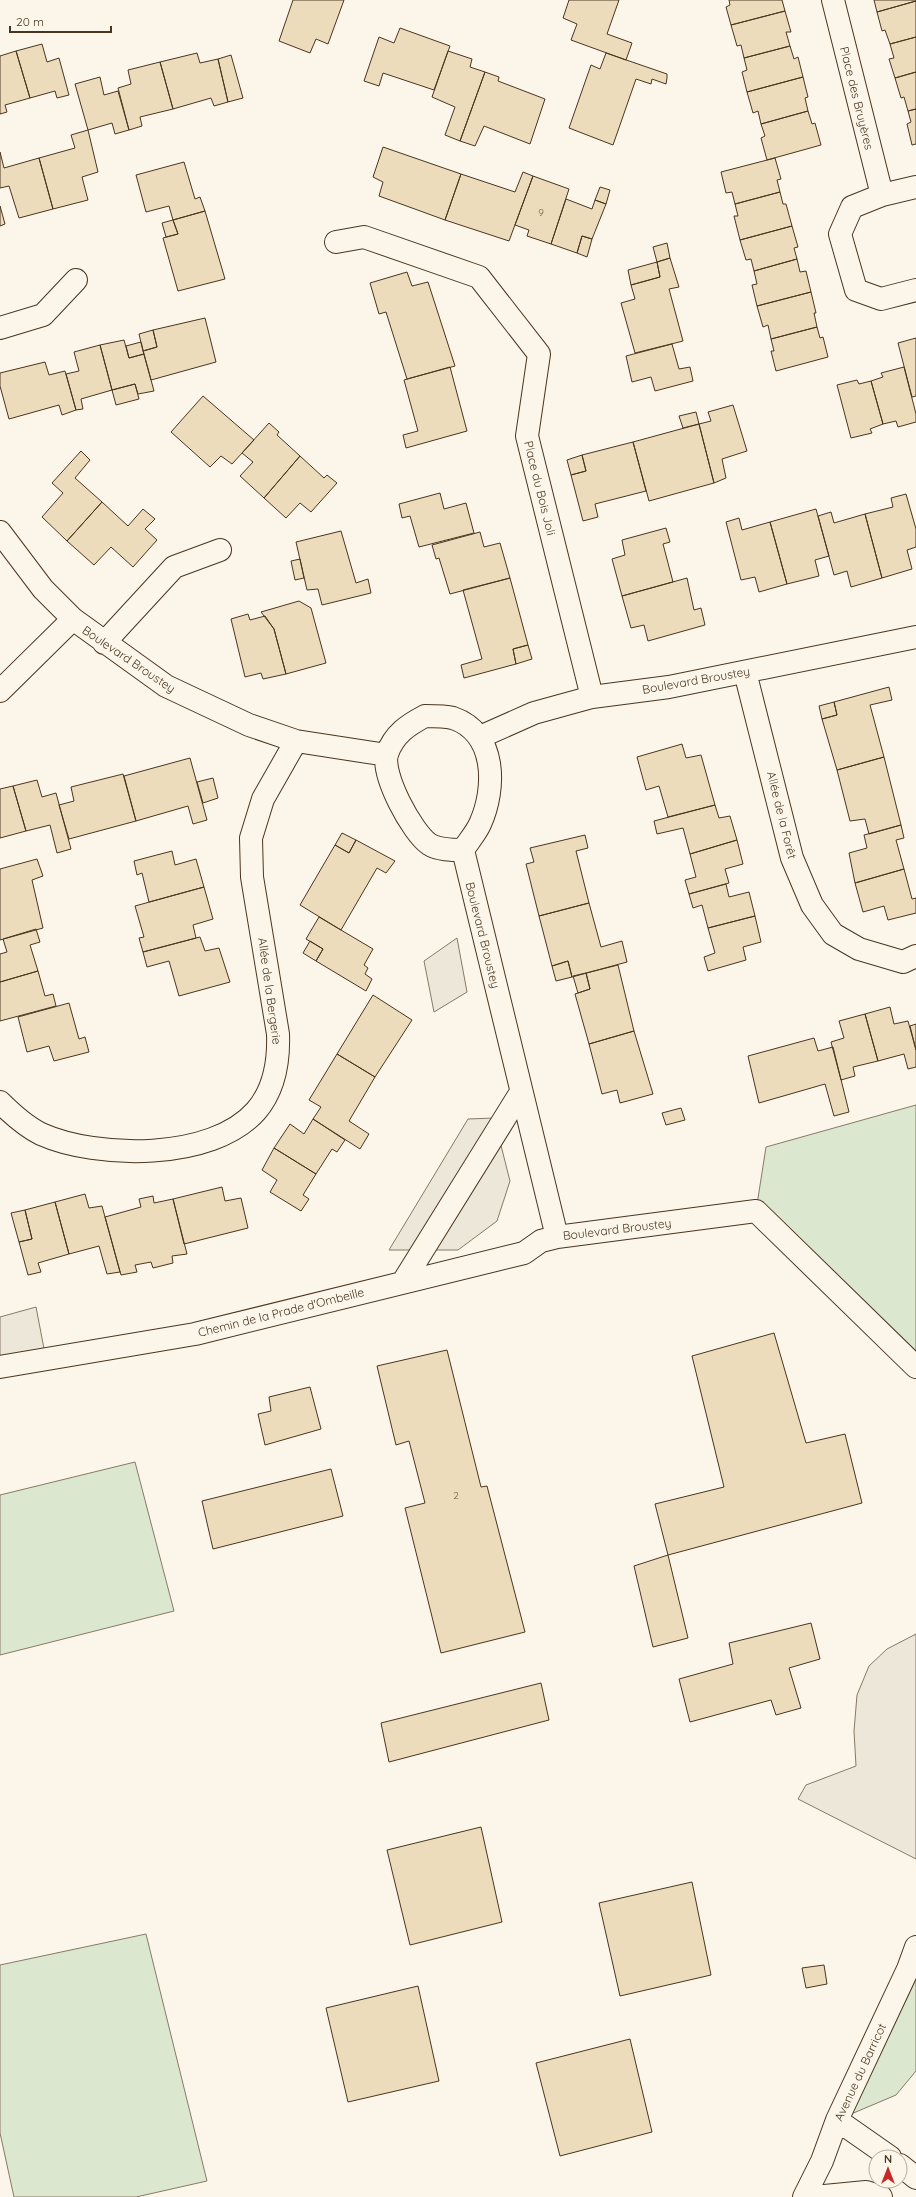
<svg xmlns="http://www.w3.org/2000/svg" width="916" height="2197" viewBox="0 0 916 2197" font-family="Quicksand,sans-serif">
<style>
.green{fill:#dce7d0;stroke:#887966}
.parking{fill:#ede7d9;stroke:#887966}
.building{fill:#ecdcbc;stroke:#4a3520}
.lines{fill:none;stroke-linecap:round;stroke-linejoin:round}
.minor-casing{stroke:#4a3520;stroke-width:24}
.minor{stroke:#fbf6e9;stroke-width:22}
.labels{text-anchor:middle;dominant-baseline:central;stroke-width:3;stroke-linejoin:round;paint-order:stroke}
.number-label{font-size:10px;fill:#725f47}
.street-label{font-size:12px;fill:#4a3520;stroke:#fbf6e9}
</style>
<rect width="100%" height="100%" fill="#fbf6e9"/>
<path class="green" d="M916,1105V1367L756,1211L766,1147Z
M135,1462L174,1611L0,1655V1495Z
M146,1934L207,2181L136,2197H14L0,2133V1965Z
M916,1947V2071L896,2095L837,2120Z"/>
<path class="parking" d="M457,938L467,992L434,1012L424,961Z
M494,1118L510,1181L497,1221L458,1250H389L468,1119Z
M36,1307L46,1359L0,1367V1317Z
M916,1634V1859L798,1799L806,1785L856,1766L854,1731L857,1695L869,1666L887,1649Z"/>
<path class="building" d="M293,0H344L328,44L316,39L310,53L279,41Z
M569,0H619L607,34L632,43L626,60L571,40L577,24L563,18Z
M729,0H782L785,11L731,25L726,7L730,5Z
M874,0H916V1L877,12Z
M916,1V37L890,44L885,30L882,31L877,12Z
M785,11L791,32H786L790,46L744,58L741,45L737,46L731,25Z
M400,28L450,46L434,90L383,73L379,86L364,81L379,37L394,43Z
M916,37V72L895,78L889,59L894,58L890,44Z
M42,44L47,62L59,58L69,95L57,98L55,91L30,98L16,51Z
M790,46L794,59L798,57L803,77L747,92L742,72L747,70L744,58Z
M16,51L30,98L5,105L7,112L0,114V56Z
M448,51L472,59L470,67L485,72L460,141L445,135L455,107L432,97Z
M197,53L200,63L218,59L228,102L214,106L211,98L173,109L160,62Z
M606,53L667,74V78L666,84L652,79L651,84L636,79L613,145L569,128L591,65L600,69Z
M231,55L243,98L228,102L218,59Z
M160,62L173,109L140,117L142,126L129,130L118,88L131,84L128,70Z
M485,72L499,77L498,81L545,99L530,144L484,126L475,146L460,141Z
M916,72V109L908,111L904,97L901,98L895,78Z
M100,77L104,95L118,91L129,130L115,134L112,123L88,130L75,84Z
M803,77L808,97L805,98L808,111L761,124L758,111L753,113L747,92Z
M916,109V144L912,145L907,124L911,122L908,111Z
M808,111L812,124L815,123L821,145L767,160L761,138L765,136L761,124Z
M88,130L98,172L82,177L88,200L53,209L39,158L75,148L71,135Z
M383,147L461,174L445,220L379,196L383,182L373,177Z
M0,152L4,168L39,158L53,209L19,218L9,186L0,188Z
M775,158L781,179L777,180L780,192L735,204L732,192L726,193L721,172Z
M184,162L195,199L200,197L205,211L173,220L169,206L146,212L136,175Z
M523,172L533,176L509,241L445,220L461,174L515,192Z
M533,176L569,189L551,244L527,236L529,230L515,225Z
M600,187L610,190L606,204L595,200Z
M780,192L783,204H786L792,226L740,240L734,216H738L735,204Z
M566,199L592,209L595,200L606,204L592,239L582,236L577,253L551,244Z
M0,206L5,224L0,226Z
M205,211L225,279L178,291L163,238L178,234L173,220Z
M173,220L178,234L166,237L162,223Z
M792,226L798,247L794,248L797,259L754,271L751,259L746,260L740,240Z
M582,236L592,239L587,257L577,253Z
M667,243L670,258L657,262L653,247Z
M670,258L679,287L669,289L683,341L635,353L621,303L635,299L631,285L660,277L657,262Z
M797,259L800,272L806,271L811,292L757,306L752,285L757,284L754,271Z
M657,262L660,277L631,285L628,270Z
M407,272L412,286L428,282L455,366L407,379L386,312L379,314L370,283Z
M811,292L816,313H814L817,327L771,339L768,325L763,327L757,306Z
M205,318L216,362L151,380L143,351L157,347L153,330Z
M817,327L820,338L823,337L828,357L776,371L771,351H774L771,339Z
M153,330L157,347L143,351L139,334Z
M916,338V396L912,397L898,343Z
M124,340L129,358L144,354L154,391L138,394L135,384L112,390L100,345Z
M141,342L144,354L129,358L126,346Z
M672,344L679,369L690,367L693,381L655,391L651,377L632,382L626,356Z
M100,345L112,390L81,399L83,409L76,410L66,374L79,371L74,352Z
M45,362L49,375L65,371L76,410L62,415L59,405L9,419L0,386V373Z
M450,367L467,431L406,448L403,435L418,431L404,380Z
M904,367L916,414V422L898,427L896,421L883,424L871,381L883,377L881,373Z
M857,380L859,384L871,381L883,424L870,429L872,433L851,438L837,385Z
M135,384L139,399L116,405L112,390Z
M203,396L254,440L232,464L221,456L210,467L171,432Z
M733,405L747,451L722,459L726,478L714,483L699,424L711,421L708,412Z
M696,412L699,424L683,428L679,416Z
M269,423L279,432L277,435L300,456L264,498L240,476L253,462L242,453Z
M699,424L714,483L649,501L633,442Z
M633,442L646,491L595,504L598,517L583,521L571,475L586,471L582,455Z
M81,451L90,460L75,478L102,502L67,541L42,517L63,493L52,483Z
M582,455L586,471L571,475L567,460Z
M300,456L324,478L327,475L337,483L311,512L300,503L286,518L264,498Z
M440,493L444,509L466,503L474,533L419,547L410,516L402,518L399,504Z
M906,494L916,529V547L907,550L912,569L882,578L865,514L893,507L891,498Z
M102,502L128,526L143,509L155,519L145,529L157,540L133,567L111,547L94,565L67,541Z
M816,509L829,556L815,560L819,576L787,584L770,522Z
M831,512L834,523L865,514L882,578L851,587L847,571L834,575L818,516Z
M739,518L742,530L770,522L787,584L759,592L755,577L741,580L726,522Z
M666,528L670,542L663,544L673,582L622,596L612,559L625,555L622,540Z
M341,531L356,583L368,579L371,593L322,605L318,589L307,590L296,542Z
M480,532L484,547L500,543L510,578L450,594L439,558L436,559L432,545Z
M300,559L304,578L295,580L291,561Z
M510,578L528,645L513,649L516,664L464,678L461,665L482,659L463,590Z
M687,578L694,610L701,608L705,625L648,641L644,625L631,628L622,596Z
M299,601L311,608L326,663L286,674L274,629L261,612Z
M248,614L250,620L265,616L274,629L286,674L263,679L261,673L245,677L231,619Z
M528,645L532,659L516,664L513,649Z
M889,687L892,700L870,705L884,757L837,770L822,719L837,715L834,702Z
M834,702L837,715L822,719L819,706Z
M682,744L686,758L701,755L715,805L668,817L659,786L646,790L637,757Z
M884,757L901,825L869,834L865,819L850,821L837,770Z
M190,758L207,820L193,824L188,806L136,821L124,776Z
M123,774L136,821L69,839L59,805L74,801L71,787Z
M213,778L218,798L203,803L197,782Z
M37,780L42,797L56,793L71,849L57,853L50,825L26,831L13,786Z
M13,786L26,831L0,838V789Z
M715,805L719,818L730,816L737,840L690,854L683,828L657,834L654,821Z
M901,825L904,838L896,840L904,869L855,883L849,853L867,848L864,835Z
M342,833L356,840L349,853L335,845Z
M585,835L588,848L576,851L589,903L539,916L526,864L534,862L530,848Z
M356,840L395,861L386,873L377,868L341,930L300,905L335,845L349,853Z
M737,840L743,864L725,869L729,883L689,894L685,880L696,877L690,854Z
M172,851L175,865L196,859L204,887L149,902L142,873L137,875L134,861Z
M37,859L43,876L32,880L43,928L0,940V869Z
M904,869L912,899L916,898V913L888,920L884,906L863,912L855,883Z
M726,884L729,897L749,892L755,916L708,928L702,905L693,908L689,894Z
M204,887L213,919L193,925L196,938L143,952L139,938L144,937L135,906Z
M589,903L601,947L622,941L627,962L572,977L568,961L552,966L539,916Z
M755,916L761,942L743,947L746,960L708,971L704,957L715,953L708,928Z
M319,917L373,949L364,965L368,968L365,974L372,979L366,991L316,961L323,949L306,939Z
M36,929L40,942L30,945L38,971L0,982V954L7,952L3,939Z
M200,937L205,951L219,948L230,982L179,996L169,961L147,967L143,952Z
M310,941L323,949L316,961L303,953Z
M568,961L572,977L556,981L552,966Z
M618,965L634,1031L589,1044L575,994L590,989L586,973Z
M38,971L45,996L53,994L56,1006L0,1021V982Z
M586,973L590,989L578,993L573,976Z
M373,995L412,1020L375,1077L337,1054Z
M69,1003L79,1039L85,1037L89,1052L54,1061L49,1046L27,1052L18,1017Z
M890,1007L894,1024L908,1021L916,1050V1067L908,1069L904,1054L878,1061L865,1014Z
M865,1014L878,1061L853,1067L855,1076L841,1080L831,1042L844,1038L839,1021Z
M916,1024V1050L910,1026Z
M634,1031L653,1094L620,1103L617,1090L602,1094L589,1044Z
M814,1038L818,1051L833,1047L849,1112L834,1116L825,1084L759,1103L748,1056Z
M337,1054L375,1077L349,1121L369,1134L360,1149L313,1119L321,1107L309,1100Z
M681,1108L685,1120L666,1125L662,1113Z
M313,1119L345,1140L337,1152L332,1149L316,1174L274,1148L290,1124L304,1134Z
M274,1148L316,1174L303,1195L309,1199L301,1211L270,1192L277,1180L262,1170Z
M222,1187L225,1201L241,1198L248,1228L184,1244L173,1199Z
M85,1194L89,1208L102,1206L120,1272L107,1274L99,1246L69,1254L55,1202Z
M153,1196L154,1203L173,1199L187,1254L172,1256L173,1263L153,1268L151,1262L135,1265L137,1272L121,1275L105,1217L141,1207L139,1199Z
M55,1202L69,1254L38,1263L41,1272L28,1275L19,1242L32,1239L25,1210Z
M25,1210L32,1239L19,1242L11,1213Z
M774,1333L806,1443L845,1434L862,1503L668,1555L655,1504L724,1487L692,1356Z
M447,1350L481,1487L487,1486L525,1632L441,1653L405,1508L425,1503L409,1441L396,1445L377,1366Z
M310,1387L321,1429L265,1445L258,1414L271,1411L269,1397Z
M331,1469L343,1516L213,1549L202,1501Z
M668,1555L688,1638L653,1647L634,1566Z
M811,1623L820,1659L789,1668L801,1708L776,1715L771,1700L690,1722L679,1679L733,1664L729,1643Z
M541,1683L549,1720L389,1762L381,1723Z
M481,1827L502,1922L410,1945L387,1850Z
M692,1882L711,1975L620,1996L599,1903Z
M824,1965L827,1984L806,1988L802,1968Z
M418,1986L439,2081L348,2102L326,2008Z
M630,2039L652,2132L560,2156L536,2063Z"/>
<g class="lines">
<defs>
<path id="minor" d="M833,0L882,195
M916,187L882,195L852,207L840,234L856,290L881,299L916,290
M336,242L364,237L479,277L539,354L527,436L592,697
M0,328L43,315L76,280
M0,532L43,589L73,619L166,686L249,725L296,741L387,755
M104,643L174,567L220,550
M745,672L792,858L812,905L833,934L859,949L903,962L916,956
M0,691L73,619
M425,716C434,716 445,716 453,718C497,733 496,789 480,824C476,833 468,842 463,850C452,850 438,850 429,844C412,832 381,775 387,754C394,734 408,725 425,716Z
M480,737L534,713L592,697L669,687L916,637
M463,850L557,1237L756,1211L916,1367
M0,1102C12,1114 25,1126 41,1134C97,1159 212,1161 256,1111C275,1089 279,1061 278,1034L252,877L251,838L263,799L296,741
M403,1282L521,1092
M0,1367L195,1334L524,1253L541,1241L557,1237
M837,2120L890,2157
M900,2165L916,2178
M804,2197L822,2161L837,2120L908,1969L916,1947
M814,2197L866,2192L881,2197"/>
</defs>
<use href="#minor" class="minor-casing"/>
<use href="#minor" class="minor"/>
</g>
<g class="labels">
<g class="number-label">
<text x="541" y="212">9</text>
<text x="456" y="1495">2</text>
</g>
<g class="street-label">
<text transform="translate(857 98) rotate(76)">Place des Bruyères</text>
<text transform="translate(540 488) rotate(76)">Place du Bois Joli</text>
<text transform="translate(129 659) rotate(34)">Boulevard Broustey</text>
<text transform="translate(696 680) rotate(-10)">Boulevard Broustey</text>
<text transform="translate(782 815) rotate(76)">Allée de la Forêt</text>
<text transform="translate(483 935) rotate(76)">Boulevard Broustey</text>
<text transform="translate(270 991) rotate(82)">Allée de la Bergerie</text>
<text transform="translate(617 1229) rotate(-7)">Boulevard Broustey</text>
<text transform="translate(281 1312) rotate(-14)">Chemin de la Prade d'Ombeille</text>
<text transform="translate(860 2072) rotate(-65)">Avenue du Barricot</text>
</g>
</g>
<g transform="translate(888 2169)"><circle r="19" fill="#fbf6e9" stroke="#b4a999"/>
<path d="M0-3L7 15L0 10L-7 15Z" fill="#c62828"/>
<text y="-6" font-size="11" font-weight="bold" text-anchor="middle" fill="#4a3520">N</text>
</g>
<path d="M10 26v6h101v-6" fill="none" stroke="#4a3520" stroke-width="2"/>
<text x="16" y="26" font-size="12" fill="#4a3520" stroke="#fbf6e9" stroke-width="3" paint-order="stroke">20 m</text>
</svg>
